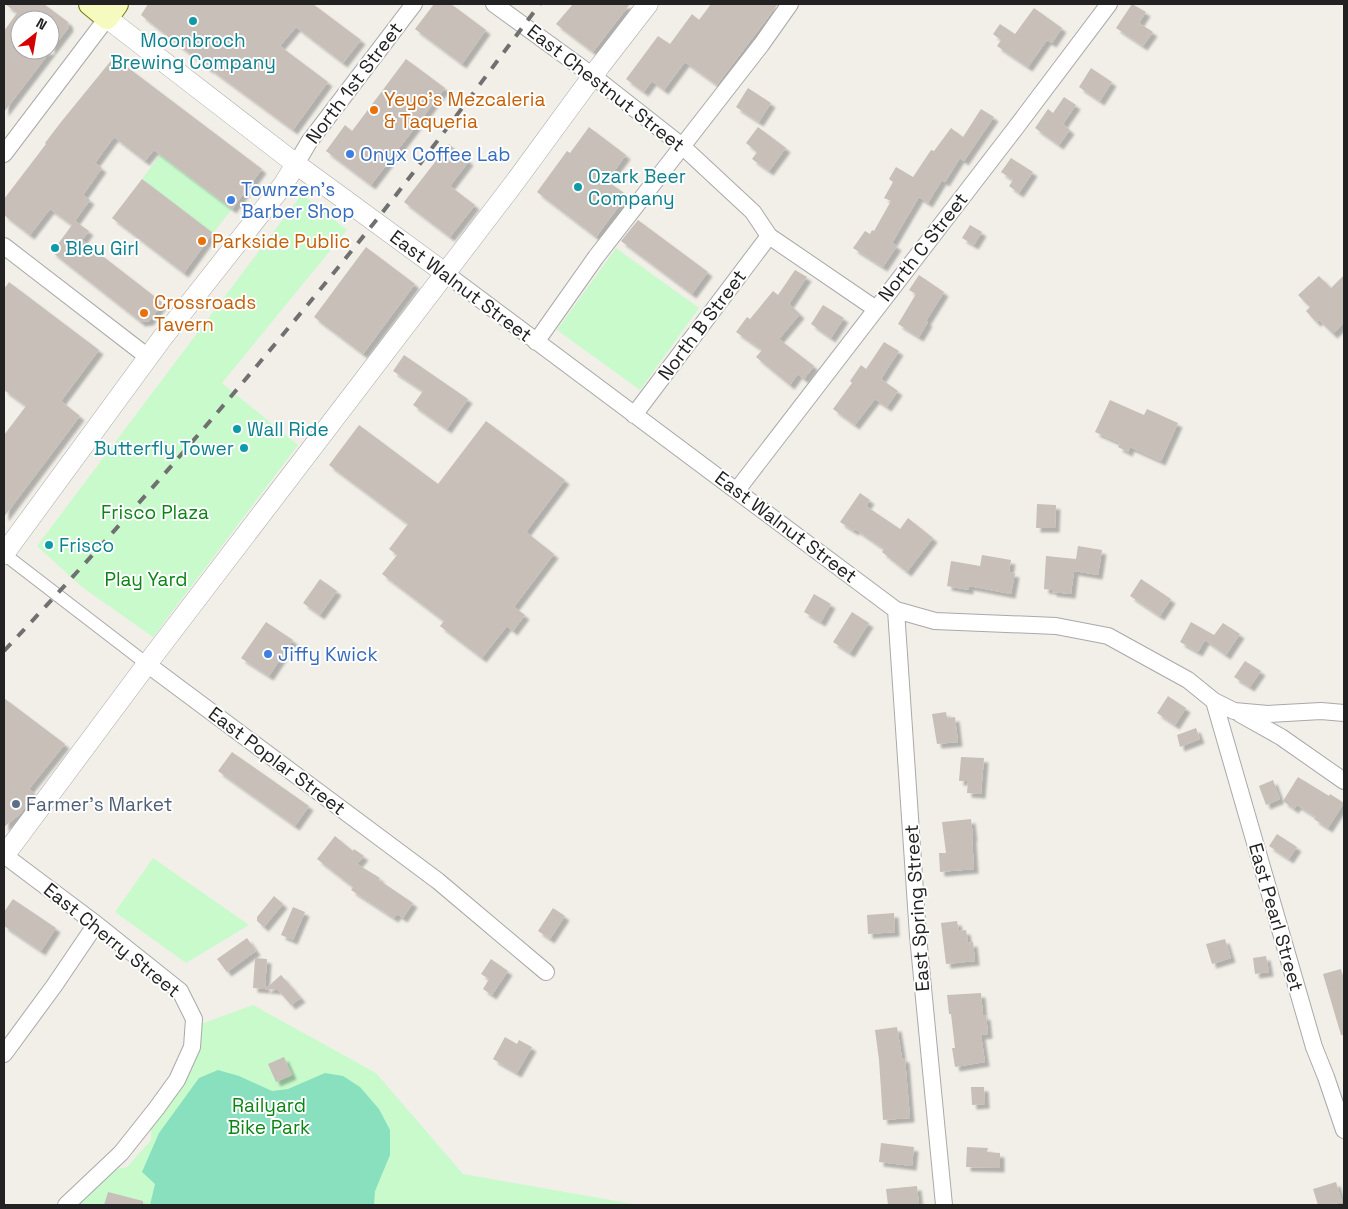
<svg xmlns="http://www.w3.org/2000/svg" width="1348" height="1209" viewBox="0 0 1348 1209" font-family="'Space Grotesk',sans-serif">
<style>
.park{fill:#c8facc}
.pitch{fill:#88e0be}
.building{fill:#c7bfb8;fill-rule:evenodd;filter:url(#shadow)}
.lines{fill:none;stroke-linecap:round;stroke-linejoin:round}
.pedestrian-casing{stroke:#a9a9a9;stroke-width:14}
.minor-casing{stroke:#a9a9a9;stroke-width:18}
.tertiary-casing{stroke:#a9a9a9;stroke-width:21}
.secondary-casing{stroke:#707d05;stroke-width:24}
.pedestrian{stroke:#fff;stroke-width:12}
.minor{stroke:#fff;stroke-width:16}
.tertiary{stroke:#fff;stroke-width:20}
.secondary{stroke:#f7fabf;stroke-width:22}
.rail{stroke:#707070;stroke-width:4;stroke-dasharray:10 10;stroke-linecap:butt}
.culture-dot{fill:#0f9aa8;stroke:#fff;stroke-width:2}
.food-dot{fill:#e8710a;stroke:#fff;stroke-width:2}
.shop-dot{fill:#3f7fe0;stroke:#fff;stroke-width:2}
.service-dot{fill:#5c6f8a;stroke:#fff;stroke-width:2}
.labels{text-anchor:middle;dominant-baseline:central;stroke-width:4;stroke-linejoin:round;paint-order:stroke}
.culture-label{font-size:19px;fill:#0d838f;stroke:#fff;text-anchor:start}
.street-label{font-size:19px;fill:#222;stroke:#fff}
.food-label{font-size:19px;fill:#c56008;stroke:#fff;text-anchor:start}
.shop-label{font-size:19px;fill:#366cbe;stroke:#fff;text-anchor:start}
.park-label{font-size:19px;fill:#0c8416;stroke:#fff}
.service-label{font-size:19px;fill:#4e5e75;stroke:#fff;text-anchor:start}
</style>
<defs>
<filter id="shadow"><feDropShadow dx="4.5" dy="4.5" stdDeviation="1" flood-color="#0004"/></filter>
</defs>
<rect width="100%" height="100%" fill="#f2efe9"/>
<path class="park" d="M160,155L232,209L213,233L142,179Z
M302,194L347,230L222,383L298,445L153,637L82,587L37,546Z
M616,248L699,308L640,390L557,330Z
M153,858L249,925L186,963L115,912Z
M253,1005L376,1073L463,1174L639,1205H77L116,1169L127,1167L151,1140V1128L191,1070L200,1050L201,1024Z"/>
<path class="pitch" d="M218,1070L239,1076L272,1091L288,1089L325,1073L343,1076L360,1087L379,1109L390,1130V1155L375,1191L374,1205H150L155,1184L142,1172L159,1133L199,1078Z"/>
<path class="building" d="M5,4H44L68,22L69,27L4,112V31L17,13ZM20,20H50V50H20Z
M148,4H313L361,40L343,63L296,27L280,46L328,82L293,130L209,68V69L141,15Z
M434,4H451L486,30L462,64L415,29Z
M573,4H630L593,52L556,24Z
M711,4H778L717,85L685,62L664,90L652,81L644,92L626,79L658,36L670,44L692,14L699,20Z
M1132,4L1146,12L1139,23L1153,32L1143,46L1116,28Z
M1034,8L1062,28L1052,43L1047,40L1028,67L997,46L1001,40L993,34L1000,24L1015,34Z
M114,57L262,169L232,209L154,150L145,161L114,137L95,163L102,168L83,195L90,200L75,221L89,231L82,240L163,303L149,321L141,322L52,252L72,225L50,209L30,235L4,215V199L46,144L45,143L61,122Z
M406,59L445,88L371,185L326,151L345,125L352,131Z
M1091,68L1112,82L1100,101L1079,87Z
M748,88L771,103L759,122L736,107Z
M1064,97L1076,105L1063,124L1070,130L1059,145L1035,128L1048,109L1053,113Z
M981,109L994,117L964,161L960,158L945,182L942,180L928,203L919,197L892,243L897,246L883,267L853,248L865,231L870,234L872,230L874,231L891,201L884,198L893,182L889,179L896,167L913,177L931,150L934,151L951,128L963,137Z
M589,127L626,155L607,181L627,195L596,237L537,192L567,151L570,153Z
M758,127L786,148L769,171L752,159L757,152L746,143Z
M449,144L469,161L450,186L475,205L450,237L404,202Z
M1011,158L1033,172L1019,193L1009,186L1013,180L1001,172Z
M142,179L213,233L184,273L112,218Z
M638,220L708,272L692,294L621,241Z
M970,225L982,232L974,245L962,238Z
M366,247L415,284L363,354L314,317Z
M795,270L807,277L789,304L800,314L779,339L814,366L804,379L798,374L790,385L756,357L762,350L736,332L747,317L750,319L773,291L778,295Z
M919,275L944,292L926,321L928,322L919,337L898,324L916,294L909,290Z
M1344,275V323L1333,334L1319,320L1316,322L1306,311L1310,307L1298,295L1319,276L1331,288Z
M9,282L99,350L61,401L80,416L4,517V435L26,406L4,390V289Z
M823,305L844,318L831,338L811,324Z
M884,342L899,351L881,379L898,391L887,407L875,399L855,425L833,409L852,383L850,381L861,365L866,369Z
M404,355L468,399L447,429L413,405L423,391L393,371Z
M1110,400L1144,415L1147,409L1178,423L1161,461L1130,447L1128,452L1118,447L1120,443L1095,432Z
M486,421L565,480L526,532L554,554L514,607L525,615L513,631L507,626L482,658L440,626L444,621L382,574L397,555L389,549L408,524L329,465L359,425L438,484Z
M860,493L870,500L866,506L900,529L908,518L933,538L907,572L882,552L884,549L855,529L854,531L840,522Z
M1037,504L1056,505L1055,528H1036Z
M1078,546L1102,550L1098,575L1074,571L1071,594L1052,592V590L1044,589L1046,556L1076,559Z
M982,555L1011,560L1009,572L1015,573L1011,594L969,586V590L947,586L951,561L980,566Z
M320,579L337,591L320,615L303,603Z
M1141,579L1171,599L1160,616L1130,596Z
M814,594L831,604L821,622L804,612Z
M852,612L869,623L850,653L833,642Z
M266,622L293,640L269,676L241,658Z
M1191,622L1214,635L1223,623L1240,634L1226,655L1205,640L1198,652L1180,642Z
M1245,661L1261,671L1250,687L1234,677Z
M1168,696L1186,708L1175,725L1157,713Z
M4,698L65,744L29,789L35,794L20,814L4,827Z
M946,712L947,718L955,717L958,742L937,744L932,714Z
M1196,728L1200,739L1180,747L1177,735Z
M232,752L309,806L295,826L218,771Z
M961,757L984,758L981,794L967,793L968,781H959Z
M1298,777L1329,796L1330,794L1344,803L1328,828L1314,819L1316,817L1297,805L1294,809L1283,801Z
M1273,780L1280,799L1266,805L1259,786Z
M971,819L973,837H972L974,869L940,872L939,853H946L942,822Z
M1277,834L1297,847L1289,859L1269,846Z
M335,836L353,851L354,849L364,856L357,864L380,878L379,880L413,903L403,918L397,914L394,918L351,890L353,887L317,859Z
M274,896L283,904L264,927L257,921V917Z
M13,899L56,928L41,951L4,926V912Z
M293,907L305,912L293,940L281,935Z
M553,908L565,916L550,939L538,931Z
M894,913L895,932L868,934L867,915Z
M957,921L959,931L966,930L968,943L973,942L975,961L946,964L941,923Z
M247,938L256,951L227,972L217,959Z
M1225,939L1231,958L1212,964L1206,944Z
M1266,956L1269,972L1255,974L1253,958Z
M255,958L267,959L265,989L253,988Z
M491,959L508,971L492,995L483,989L489,979L481,974Z
M1341,969L1344,981V1035H1341L1323,974Z
M281,975L301,998L291,1005L278,990L265,989Z
M981,993L983,1016L986,1015L988,1034L981,1035L985,1062L955,1067L952,1048H955L951,1014H949L947,995Z
M897,1027L902,1058H905L910,1118L883,1120L879,1060L875,1030Z
M505,1037L517,1044L519,1040L532,1047L517,1073L493,1059Z
M284,1057L292,1075L276,1082L268,1064Z
M971,1087H984L985,1104L972,1105Z
M881,1143L914,1147L912,1166L879,1162Z
M967,1147L988,1148L987,1152L1000,1153V1168L966,1167Z
M1336,1182L1342,1202L1329,1205H1318L1313,1189Z
M917,1186L919,1205H888L886,1189Z
M108,1192L143,1201V1205H104Z"/>
<g class="lines">
<defs>
<path id="pedestrian" d="M4,554L147,664"/>
<path id="minor" d="M494,4L593,76L682,146L753,212L769,236L876,309
M4,154L107,18
M296,164L309,142L414,4
M4,246L148,357
M445,273L896,610L935,621L1056,626L1108,636L1188,680L1214,701L1234,711L1268,714L1321,711L1344,713
M536,342L596,257L761,45L790,4
M634,415L769,236
M737,490L1014,130L1109,4
M896,610L918,936L944,1205
M147,664L438,881L546,972
M1214,701L1314,1047L1326,1077L1344,1130
M1240,714L1281,737L1344,781
M4,855L96,924L180,991L194,1019L192,1047L177,1080L156,1109L121,1153L66,1205
M4,1054L54,986L96,924"/>
<path id="tertiary" d="M107,18L296,164L445,273
M4,554L163,337L283,185L296,164
M4,856L147,664L515,182L600,66L648,4"/>
<path id="secondary" d="M90,4L107,18L117,4"/>
</defs>
<use href="#pedestrian" class="pedestrian-casing"/>
<use href="#minor" class="minor-casing"/>
<use href="#tertiary" class="tertiary-casing"/>
<use href="#secondary" class="secondary-casing"/>
<use href="#pedestrian" class="pedestrian"/>
<use href="#minor" class="minor"/>
<use href="#tertiary" class="tertiary"/>
<use href="#secondary" class="secondary"/>
<path class="rail" d="M4,651C133,514 256,370 374,223C431,151 485,77 540,4"/>
</g>
<g class="culture-dot">
<circle cx="193" cy="21" r="5"/>
<circle cx="578" cy="187" r="5"/>
<circle cx="55" cy="248" r="5"/>
<circle cx="237" cy="429" r="5"/>
<circle cx="244" cy="448" r="5"/>
<circle cx="49" cy="545" r="5"/>
</g>
<g class="food-dot">
<circle cx="374" cy="110" r="5"/>
<circle cx="202" cy="241" r="5"/>
<circle cx="144" cy="313" r="5"/>
</g>
<g class="shop-dot">
<circle cx="350" cy="154" r="5"/>
<circle cx="231" cy="200" r="5"/>
<circle cx="268" cy="654" r="5"/>
</g>
<circle class="service-dot" cx="16" cy="804" r="5"/>
<g class="labels">
<g class="culture-label">
<text x="193" y="40" text-anchor="middle">Moonbroch<tspan x="193" dy="22">Brewing Company</tspan></text>
<text x="588" y="176">Ozark Beer<tspan x="588" dy="22">Company</tspan></text>
<text x="65" y="248">Bleu Girl</text>
<text x="247" y="429">Wall Ride</text>
<text x="234" y="448" text-anchor="end">Butterfly Tower</text>
<text x="59" y="545">Frisco</text>
</g>
<g class="street-label">
<text transform="translate(354 83) rotate(-53)">North 1st Street</text>
<text transform="translate(606 88) rotate(38)">East Chestnut Street</text>
<text transform="translate(923 247) rotate(-52)">North C Street</text>
<text transform="translate(461 286) rotate(37)">East Walnut Street</text>
<text transform="translate(702 325) rotate(-53)">North B Street</text>
<text transform="translate(786 527) rotate(37)">East Walnut Street</text>
<text transform="translate(277 761) rotate(37)">East Poplar Street</text>
<text transform="translate(917 908) rotate(-94)">East Spring Street</text>
<text transform="translate(1276 917) rotate(74)">East Pearl Street</text>
<text transform="translate(112 940) rotate(39)">East Cherry Street</text>
</g>
<g class="food-label">
<text x="384" y="99">Yeyo's Mezcaleria<tspan x="384" dy="22">&amp; Taqueria</tspan></text>
<text x="212" y="241">Parkside Public</text>
<text x="154" y="302">Crossroads<tspan x="154" dy="22">Tavern</tspan></text>
</g>
<g class="shop-label">
<text x="360" y="154">Onyx Coffee Lab</text>
<text x="241" y="189">Townzen's<tspan x="241" dy="22">Barber Shop</tspan></text>
<text x="278" y="654">Jiffy Kwick</text>
</g>
<g class="park-label">
<text x="155" y="512">Frisco Plaza</text>
<text x="146" y="579">Play Yard</text>
<text x="269" y="1105">Railyard<tspan x="269" dy="22">Bike Park</tspan></text>
</g>
<g class="service-label">
<text x="26" y="804">Farmer's Market</text>
</g>
</g>
<rect width="1348" height="1209" fill="none" stroke="#222222" stroke-width="10"/>
<g transform="translate(35 35) rotate(31)"><circle r="24" fill="#ffffff" stroke="#a7a7a7"/>
<path d="M0-4L9 19L0 12L-9 19Z" fill="#d40000"/>
<text y="-8" font-size="14" font-weight="bold" text-anchor="middle" fill="#222222">N</text>
</g>
</svg>
